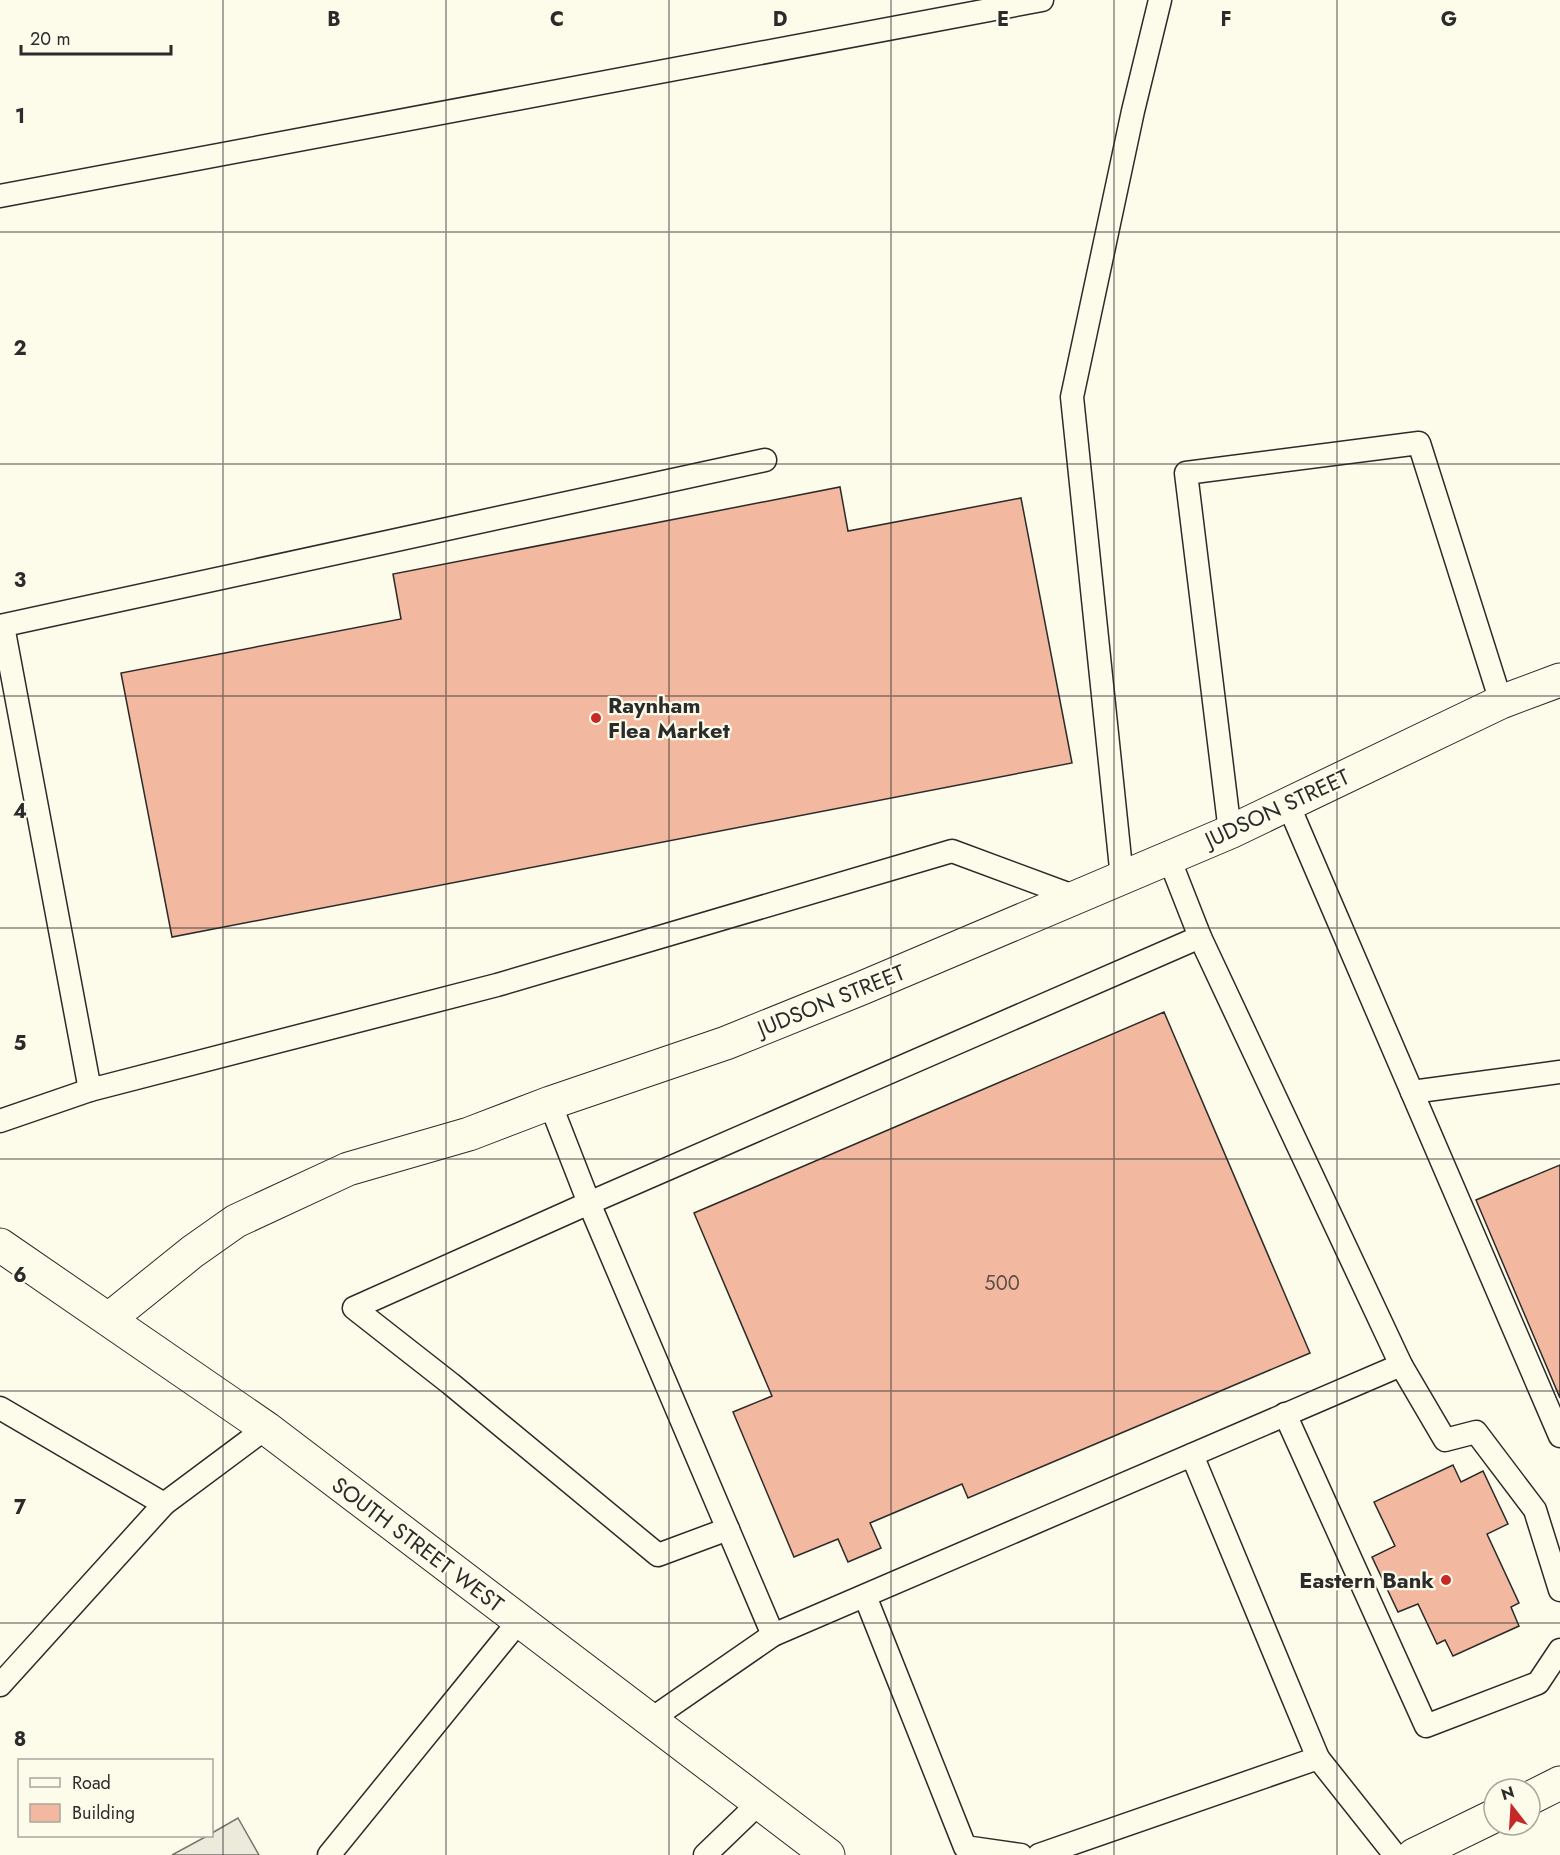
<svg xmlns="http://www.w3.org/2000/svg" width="1560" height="1855" font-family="Jost,sans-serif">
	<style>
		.parking { fill: #eceadb; stroke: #74746e; stroke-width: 1.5 }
		.building { fill: #f2b8a0; stroke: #2b2b2b; stroke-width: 1.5 }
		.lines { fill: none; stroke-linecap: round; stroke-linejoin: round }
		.lane-casing { stroke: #2b2b2b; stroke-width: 25 }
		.street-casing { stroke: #2b2b2b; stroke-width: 35 }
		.secondary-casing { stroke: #2b2b2b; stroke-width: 35 }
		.highway-casing { stroke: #2b2b2b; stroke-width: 35 }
		.lane { stroke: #fdfbea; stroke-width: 22 }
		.street { stroke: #fdfbea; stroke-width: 33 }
		.secondary { stroke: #fdfbea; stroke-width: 33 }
		.highway { stroke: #fdfbea; stroke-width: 33 }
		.grid { fill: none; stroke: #2b2b2b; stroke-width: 1.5; stroke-opacity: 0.55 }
		.poi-dot { fill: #c62828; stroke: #fdfbea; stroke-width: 2 }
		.labels { text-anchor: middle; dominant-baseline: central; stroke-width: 4.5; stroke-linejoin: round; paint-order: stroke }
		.number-label { font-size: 20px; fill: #5d4e48 }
		.poi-label { font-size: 22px; font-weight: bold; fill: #2b2b2b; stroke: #fdfbea; text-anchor: start }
		.street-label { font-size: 22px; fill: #2b2b2b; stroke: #fdfbea }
		.grid-label { font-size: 20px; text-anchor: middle; font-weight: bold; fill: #2b2b2b; stroke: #fdfbea; stroke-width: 4.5; stroke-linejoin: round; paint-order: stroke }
	</style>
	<rect width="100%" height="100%" fill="#fdfbea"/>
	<!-- parking -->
	<path class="parking" d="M238,1818L259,1855H172L207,1836H212V1833Z"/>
	<!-- building -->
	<g class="building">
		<path d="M840,487L848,531L1021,498L1072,763L172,937L121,673L401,619L393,574Z"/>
		<path d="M1164,1012L1310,1353L968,1498L962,1484L870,1523L881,1548L848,1562L838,1539L794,1557L733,1412L772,1396L694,1213Z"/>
		<path d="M1560,1165V1398L1476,1200Z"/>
		<path d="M1453,1465L1461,1482L1483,1471L1508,1524L1487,1534L1519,1603L1511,1607L1519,1626L1453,1656L1445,1640L1437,1644L1418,1604L1398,1612L1372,1557L1395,1546L1374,1502Z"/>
	</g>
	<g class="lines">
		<!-- lane casing -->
		<g class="lane-casing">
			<g id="lane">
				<path d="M0,196L1042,0"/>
				<path d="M0,626L765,460"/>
				<path d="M3,626L90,1090L497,985L952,851L1076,897"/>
				<path d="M1288,804L1560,1436"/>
				<path d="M1230,832L1186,473L1419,443L1501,702"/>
				<path d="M1122,878L1072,397L1133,111L1160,0"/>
				<path d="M1412,1092L1560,1072"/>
				<path d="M550,1103L589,1203L773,1635"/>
				<path d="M0,1121L90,1090"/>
				<path d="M1401,1365L1445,1440L1476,1432L1535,1510L1560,1590"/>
				<path d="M0,1408L164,1504L266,1428"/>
				<path d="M1285,1414L1426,1726L1538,1683L1560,1650"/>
				<path d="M1192,1455L1318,1758"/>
				<path d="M728,1529L658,1555L451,1384L354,1308L589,1203L1200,937"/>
				<path d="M865,1596L965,1847L1021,1855"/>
				<path d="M0,1685L164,1504"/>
				<path d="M650,1720L773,1635L1401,1365L1200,937L1169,858"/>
				<path d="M329,1855L519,1621"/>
				<path d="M705,1855L759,1803"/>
				<path d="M1039,1855L1318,1758L1395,1855"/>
			</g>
		</g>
		<!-- street casing -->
		<g class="street-casing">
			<path id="street" d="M109,1319L192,1252L236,1221L348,1169L469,1134L550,1103L726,1043L862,988L1230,832L1501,702L1560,680"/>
		</g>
		<!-- secondary casing -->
		<g class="secondary-casing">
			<path id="secondary" d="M0,1245L266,1428L828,1855"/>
		</g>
		<!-- highway casing -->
		<g class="highway-casing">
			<g id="highway">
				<path d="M1530,1798L1560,1783"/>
				<path d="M1414,1855L1494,1816"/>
			</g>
		</g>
		<!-- lane -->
		<use href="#lane" class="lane"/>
		<!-- street -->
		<use href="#street" class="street"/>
		<!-- secondary -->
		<use href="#secondary" class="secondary"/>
		<!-- highway -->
		<use href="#highway" class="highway"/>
	</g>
	<!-- grid -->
	<path class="grid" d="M223,0V1855M446,0V1855M669,0V1855M891,0V1855M1114,0V1855M1337,0V1855M0,232H1560M0,464H1560M0,696H1560M0,928H1560M0,1159H1560M0,1391H1560M0,1623H1560"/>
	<!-- markers -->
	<g class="poi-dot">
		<circle cx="596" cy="718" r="6"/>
		<circle cx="1446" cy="1580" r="6"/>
	</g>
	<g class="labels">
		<!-- number labels -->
		<g class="number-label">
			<text x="1002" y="1283">500</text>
		</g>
		<!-- poi labels -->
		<g class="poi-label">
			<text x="608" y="705">Raynham<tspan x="608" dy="25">Flea Market</tspan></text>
			<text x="1434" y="1580" text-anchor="end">Eastern Bank</text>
		</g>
		<!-- street labels -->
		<g class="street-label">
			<text transform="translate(1277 808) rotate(-25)">JUDSON STREET</text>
			<text transform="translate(831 1000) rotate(-22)">JUDSON STREET</text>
			<text transform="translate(418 1544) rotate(37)">SOUTH STREET WEST</text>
		</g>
	</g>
	<g class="grid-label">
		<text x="334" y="26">B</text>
		<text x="557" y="26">C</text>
		<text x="780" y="26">D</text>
		<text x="1003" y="26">E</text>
		<text x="1226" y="26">F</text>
		<text x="1449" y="26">G</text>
		<text x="20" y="123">1</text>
		<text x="20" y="355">2</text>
		<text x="20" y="587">3</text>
		<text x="20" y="818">4</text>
		<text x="20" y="1050">5</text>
		<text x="20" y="1282">6</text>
		<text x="20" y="1514">7</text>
		<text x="20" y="1746">8</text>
	</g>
	<!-- legend -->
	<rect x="18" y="1759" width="195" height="78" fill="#fdfbea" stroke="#a9a89e" stroke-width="1.5"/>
	<rect x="30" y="1778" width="30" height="9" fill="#fdfbea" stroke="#a9a89e" stroke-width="1.5"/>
	<text x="72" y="1789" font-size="18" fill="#2b2b2b">Road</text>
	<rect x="30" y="1804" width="30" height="18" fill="#f2b8a0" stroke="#a9a89e" stroke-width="1.5"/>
	<text x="72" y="1819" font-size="18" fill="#2b2b2b">Building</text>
	<!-- north arrow -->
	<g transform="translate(1512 1807) rotate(343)"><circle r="28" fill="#fdfbea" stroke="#a9a89e" stroke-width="1.5"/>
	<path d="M0-4.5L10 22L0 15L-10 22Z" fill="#c62828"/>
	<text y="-9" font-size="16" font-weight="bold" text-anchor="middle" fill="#2b2b2b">N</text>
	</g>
	<!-- scale -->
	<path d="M21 45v9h150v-9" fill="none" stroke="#2b2b2b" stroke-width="3"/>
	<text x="30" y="45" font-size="18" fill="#2b2b2b" stroke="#fdfbea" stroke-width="4.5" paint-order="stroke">20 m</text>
</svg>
